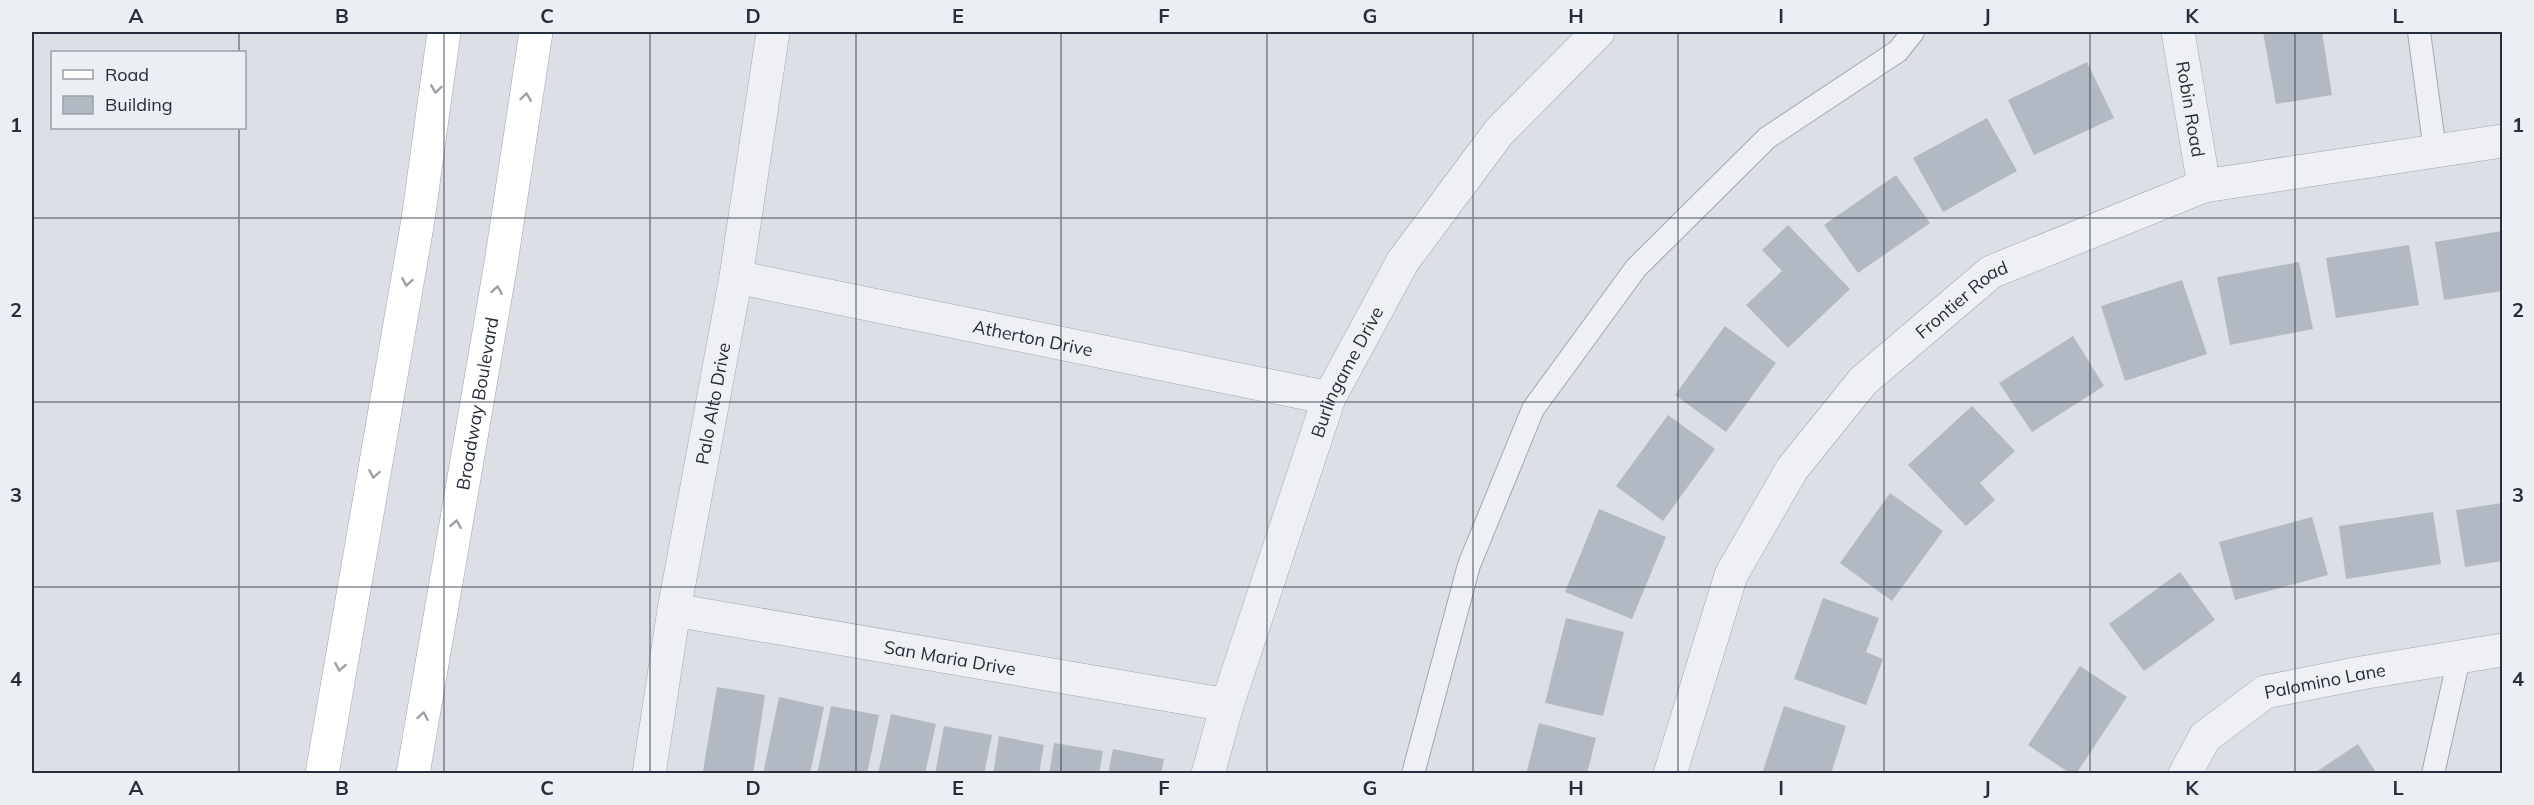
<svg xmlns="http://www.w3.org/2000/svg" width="2534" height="805" font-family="Mulish,sans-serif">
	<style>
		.building { fill: #b3b9c2 }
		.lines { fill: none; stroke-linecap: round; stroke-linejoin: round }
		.service-casing { stroke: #a2a6af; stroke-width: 24 }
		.minor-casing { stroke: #a2a6af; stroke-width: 34 }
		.primary-casing { stroke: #9ca4b0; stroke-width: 34 }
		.service { stroke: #eef0f4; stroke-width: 22 }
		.minor { stroke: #eef0f4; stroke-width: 33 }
		.primary { stroke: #fff; stroke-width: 33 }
		.oneway { stroke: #9da0a7 }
		.grid { fill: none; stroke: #262d3b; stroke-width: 1.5; stroke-opacity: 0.55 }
		.labels { text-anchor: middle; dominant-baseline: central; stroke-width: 4.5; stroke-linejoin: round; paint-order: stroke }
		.street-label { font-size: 18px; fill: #262d3b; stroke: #ebeef3 }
		.neatline { fill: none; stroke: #262d3b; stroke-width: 2 }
		.grid-label { font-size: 20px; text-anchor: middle; font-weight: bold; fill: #262d3b }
	</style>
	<rect width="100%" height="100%" fill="#dcdfe5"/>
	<!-- building -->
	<g class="building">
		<path d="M2263,32H2322L2332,95L2276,104Z"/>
		<path d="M2087,62L2114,118L2034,155L2008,100Z"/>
		<path d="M1987,118L2017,171L1943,212L1913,158Z"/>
		<path d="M1896,175L1930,223L1858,273L1824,225Z"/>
		<path d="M1788,225L1850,289L1788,348L1746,305L1782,271L1762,250Z"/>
		<path d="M2502,231V291L2444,300L2435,242Z"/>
		<path d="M2409,245L2419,305L2336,318L2326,258Z"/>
		<path d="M2299,262L2313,329L2230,345L2217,277Z"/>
		<path d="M2182,280L2207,354L2125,381L2101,306Z"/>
		<path d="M1725,326L1776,363L1726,432L1675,395Z"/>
		<path d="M2073,336L2104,386L2032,432L1999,383Z"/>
		<path d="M1972,406L2015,451L1980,483L1995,500L1966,526L1908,465Z"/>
		<path d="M1668,415L1715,449L1663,521L1616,486Z"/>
		<path d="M1890,493L1943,531L1892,601L1840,563Z"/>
		<path d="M2502,503V561L2465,567L2456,510Z"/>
		<path d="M1599,509L1666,537L1632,619L1565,592Z"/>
		<path d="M2433,512L2441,564L2346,579L2339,526Z"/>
		<path d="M2312,517L2328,575L2235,600L2219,542Z"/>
		<path d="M2180,572L2215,620L2144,671L2109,624Z"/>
		<path d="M1823,598L1879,618L1866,652L1883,659L1866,705L1794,679Z"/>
		<path d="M1566,618L1624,632L1603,716L1545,703Z"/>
		<path d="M2080,666L2127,697L2076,774H2071L2028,745Z"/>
		<path d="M717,687L765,695L753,774L703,771Z"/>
		<path d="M779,697L824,707L810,774H763Z"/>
		<path d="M831,706L879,715L867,774H817Z"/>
		<path d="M1784,706L1846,726L1831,774H1762Z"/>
		<path d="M891,714L936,724L925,774H878Z"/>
		<path d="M1539,723L1596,738L1587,774H1526Z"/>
		<path d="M944,726L992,735L984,774H935Z"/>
		<path d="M999,736L1044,745L1039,774H993Z"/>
		<path d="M1054,743L1103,751L1099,774H1049Z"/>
		<path d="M2358,744L2377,774H2313Z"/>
		<path d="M1113,749L1164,759L1161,774H1108Z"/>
	</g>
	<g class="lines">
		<!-- service casing -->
		<g class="service-casing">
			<g id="service">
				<path d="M2419,32L2435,151"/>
				<path d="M1413,774L1469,565L1533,409L1636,268L1767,138L1898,51L1913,32"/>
				<path d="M2433,774L2459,658"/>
			</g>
		</g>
		<!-- minor casing -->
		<g class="minor-casing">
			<g id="minor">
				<path id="s1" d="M2178,32L2204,186"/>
				<path id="s2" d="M736,277L1329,398"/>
				<path id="s3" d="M674,610L1227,705"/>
				<path id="s4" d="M649,774L674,610L736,277L773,32"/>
				<path id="s5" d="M1208,774L1227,705L1329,398L1403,261L1499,132L1598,32"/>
				<path id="s6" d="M1670,774L1731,575L1792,469L1863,381L1991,272L2204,186L2502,141"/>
				<path id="s7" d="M2185,774L2205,737L2265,692L2361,673L2502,650"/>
			</g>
		</g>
		<!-- primary casing -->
		<g class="primary-casing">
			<g id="primary">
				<path d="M322,774L418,220L444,32"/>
				<path id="s8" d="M413,774L501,263L536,32"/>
			</g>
		</g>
		<!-- service -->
		<use href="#service" class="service"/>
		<!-- minor -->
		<use href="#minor" class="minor"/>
		<!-- primary -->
		<use href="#primary" class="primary"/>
	</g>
	<!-- one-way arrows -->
	<defs><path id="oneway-chevron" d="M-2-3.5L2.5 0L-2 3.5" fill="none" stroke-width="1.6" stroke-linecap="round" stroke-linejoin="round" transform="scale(1.5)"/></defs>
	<g class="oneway">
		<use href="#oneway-chevron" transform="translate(436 89) rotate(98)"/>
		<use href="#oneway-chevron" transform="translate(526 97) rotate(-82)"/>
		<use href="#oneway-chevron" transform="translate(407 282) rotate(100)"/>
		<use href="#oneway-chevron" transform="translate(497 290) rotate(-80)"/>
		<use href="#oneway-chevron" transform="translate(374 474) rotate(100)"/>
		<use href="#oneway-chevron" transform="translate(456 524) rotate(-80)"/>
		<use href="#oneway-chevron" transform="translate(340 667) rotate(100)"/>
		<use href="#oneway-chevron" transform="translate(423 716) rotate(-80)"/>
	</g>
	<!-- grid -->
	<path class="grid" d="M239,32V52M444,32V774M650,32V774M856,32V774M1061,32V774M1267,32V774M1473,32V774M1678,32V774M1884,32V774M2090,32V774M2295,32V774M239,128V774M32,218H2502M32,402H2502M32,587H2502"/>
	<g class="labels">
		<!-- street labels -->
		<g class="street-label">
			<text stroke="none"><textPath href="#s1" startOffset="78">Robin Road</textPath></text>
			<text stroke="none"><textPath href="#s6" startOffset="572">Frontier Road</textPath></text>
			<text stroke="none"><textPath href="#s2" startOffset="303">Atherton Drive</textPath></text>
			<text stroke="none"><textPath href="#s5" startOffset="426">Burlingame Drive</textPath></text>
			<text stroke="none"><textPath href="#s8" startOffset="376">Broadway Boulevard</textPath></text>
			<text stroke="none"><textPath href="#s4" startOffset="376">Palo Alto Drive</textPath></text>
			<text stroke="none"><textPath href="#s3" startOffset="280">San Maria Drive</textPath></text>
			<text stroke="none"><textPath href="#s7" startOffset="178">Palomino Lane</textPath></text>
		</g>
	</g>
	<!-- border -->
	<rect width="2534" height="805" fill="none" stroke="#ebeef3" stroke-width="66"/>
	<!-- legend -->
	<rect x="51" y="51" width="195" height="78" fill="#ebeef3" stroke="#9ca1a9" stroke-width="1.5"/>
	<rect x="63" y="70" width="30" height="9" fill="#ffffff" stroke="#9ca1a9" stroke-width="1.5"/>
	<text x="105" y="81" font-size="18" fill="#262d3b">Road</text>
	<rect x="63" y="96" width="30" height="18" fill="#b3b9c2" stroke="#9ca1a9" stroke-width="1.5"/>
	<text x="105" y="111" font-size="18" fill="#262d3b">Building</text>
	<rect x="33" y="33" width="2468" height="739" class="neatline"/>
	<g class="grid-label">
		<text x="136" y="23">A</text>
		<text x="342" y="23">B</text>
		<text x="547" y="23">C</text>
		<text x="753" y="23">D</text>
		<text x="958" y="23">E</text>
		<text x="1164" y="23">F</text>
		<text x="1370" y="23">G</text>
		<text x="1576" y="23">H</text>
		<text x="1781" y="23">I</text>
		<text x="1987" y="23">J</text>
		<text x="2192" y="23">K</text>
		<text x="2398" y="23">L</text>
		<text x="16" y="132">1</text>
		<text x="2518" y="132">1</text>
		<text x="16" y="317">2</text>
		<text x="2518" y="317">2</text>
		<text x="16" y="502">3</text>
		<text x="2518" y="502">3</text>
		<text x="16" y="686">4</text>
		<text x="2518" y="686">4</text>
		<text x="136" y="795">A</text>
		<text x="342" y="795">B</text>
		<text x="547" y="795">C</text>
		<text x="753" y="795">D</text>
		<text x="958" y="795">E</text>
		<text x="1164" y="795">F</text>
		<text x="1370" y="795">G</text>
		<text x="1576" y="795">H</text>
		<text x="1781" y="795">I</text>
		<text x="1987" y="795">J</text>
		<text x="2192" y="795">K</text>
		<text x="2398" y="795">L</text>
	</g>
</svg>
